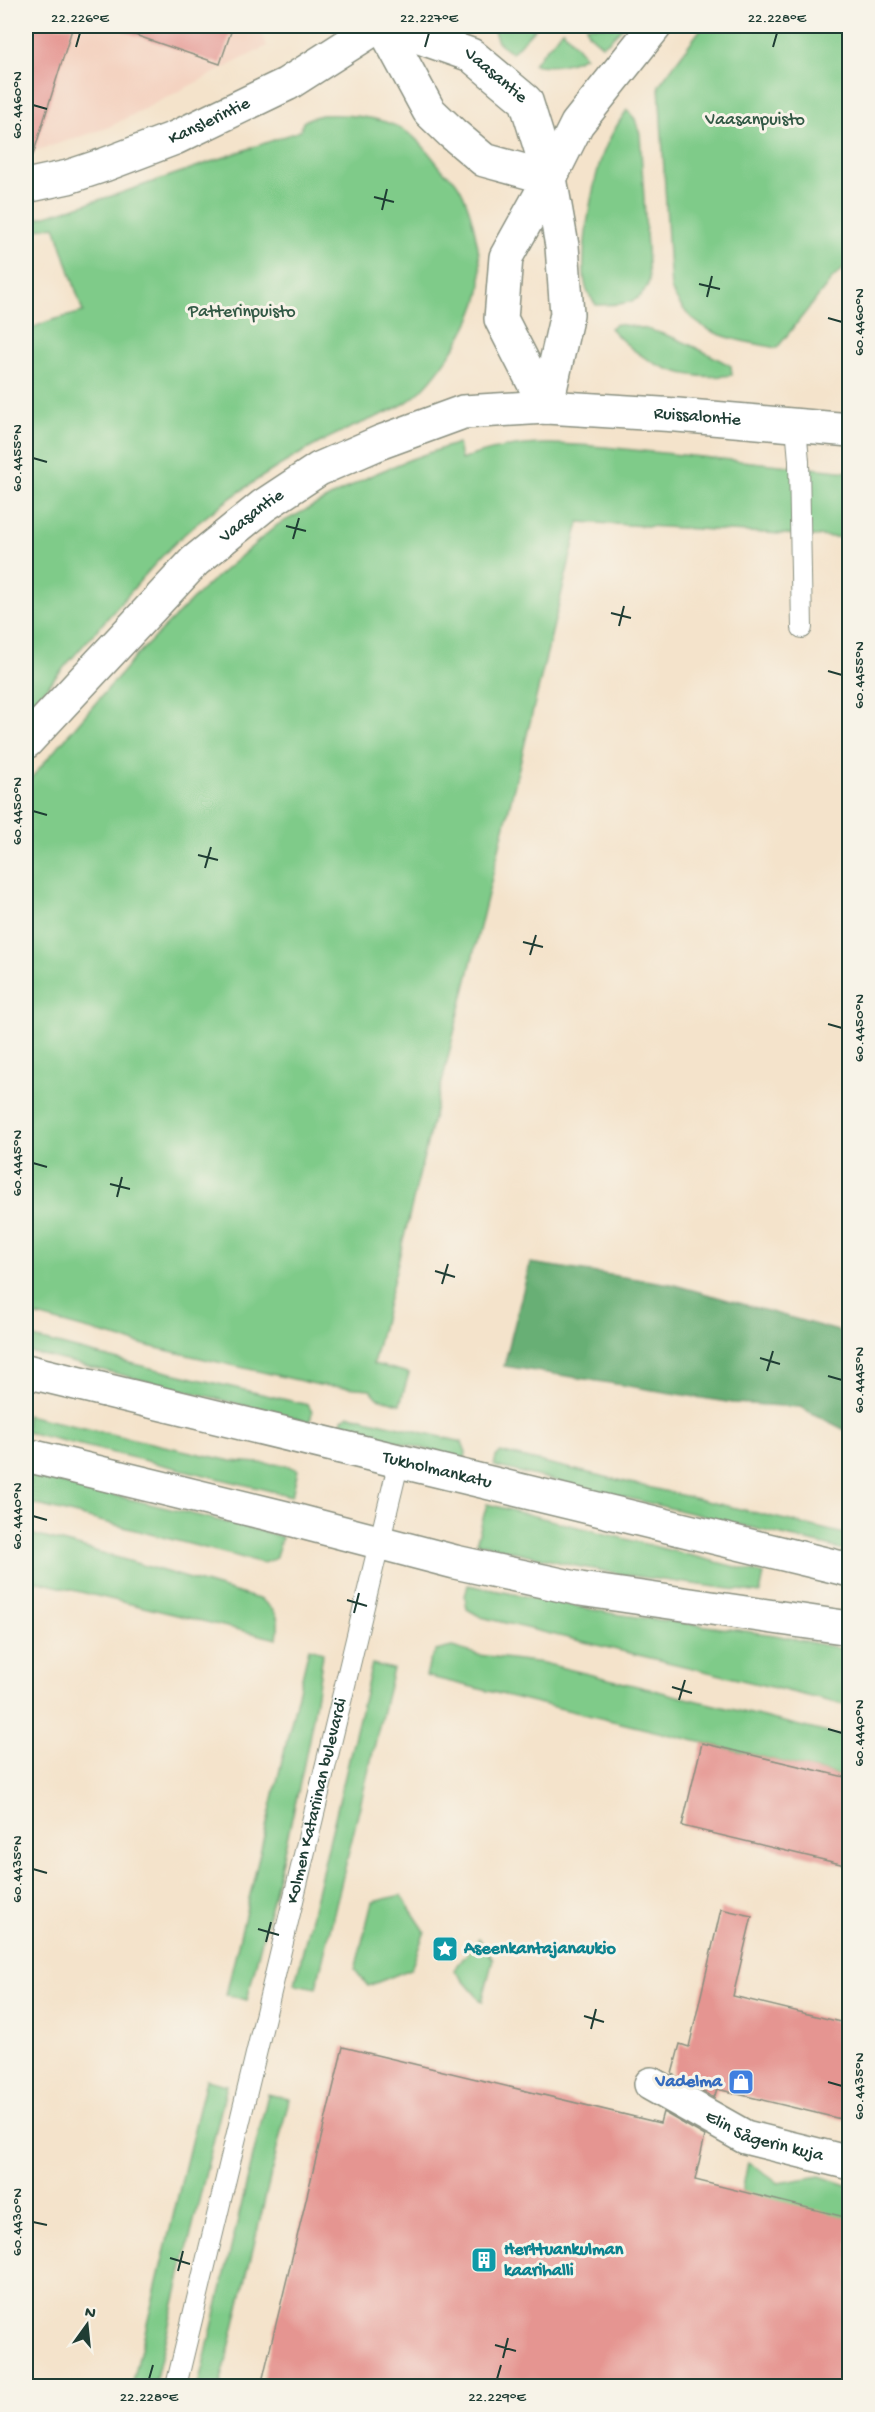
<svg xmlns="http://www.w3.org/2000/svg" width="875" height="2412" font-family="'Gochi Hand',sans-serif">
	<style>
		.built { fill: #f4d3c1 }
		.green { fill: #7fcb89; stroke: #4f845e; stroke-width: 1.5 }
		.forest { fill: #67af75; stroke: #437654; stroke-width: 1.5 }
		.building { fill: #e59591 }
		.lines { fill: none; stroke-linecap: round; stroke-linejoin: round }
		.lane-casing { stroke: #8a9080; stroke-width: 22 }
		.street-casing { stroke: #8a9080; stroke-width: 36 }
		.secondary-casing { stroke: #8a9080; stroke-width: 36 }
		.lane { stroke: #fff; stroke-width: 20 }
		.street { stroke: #fff; stroke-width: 33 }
		.secondary { stroke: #fff; stroke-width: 33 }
		.ticks { fill: none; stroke: #1f3d34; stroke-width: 2 }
		.labels { text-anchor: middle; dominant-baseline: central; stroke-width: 6; stroke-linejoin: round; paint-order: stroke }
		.street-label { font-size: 18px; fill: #1f3d34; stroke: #f7f3e8 }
		.park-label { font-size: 18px; fill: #325945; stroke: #f7f3e8 }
		.culture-label { font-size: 18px; font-weight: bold; fill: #0d838f; stroke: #f7f3e8; text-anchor: start }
		.shop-label { font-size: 18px; font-weight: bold; fill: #366cbe; stroke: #f7f3e8; text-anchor: end }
		.neatline { fill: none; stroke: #1f3d34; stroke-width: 2 }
		.ticks-label { font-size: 15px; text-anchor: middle; fill: #1f3d34 }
	</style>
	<rect width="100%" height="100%" fill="#f7f3e8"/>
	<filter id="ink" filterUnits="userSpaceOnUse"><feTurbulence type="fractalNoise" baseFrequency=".0167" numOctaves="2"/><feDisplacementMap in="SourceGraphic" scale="12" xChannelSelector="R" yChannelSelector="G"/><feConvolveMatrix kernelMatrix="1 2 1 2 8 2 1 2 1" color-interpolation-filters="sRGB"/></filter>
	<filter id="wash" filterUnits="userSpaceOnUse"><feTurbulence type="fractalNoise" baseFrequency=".008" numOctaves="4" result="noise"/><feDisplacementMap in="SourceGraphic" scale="24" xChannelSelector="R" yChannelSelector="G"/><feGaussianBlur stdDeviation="1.35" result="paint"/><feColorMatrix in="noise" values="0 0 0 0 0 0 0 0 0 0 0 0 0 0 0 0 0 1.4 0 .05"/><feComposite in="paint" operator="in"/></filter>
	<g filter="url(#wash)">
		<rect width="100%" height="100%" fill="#f4e3cb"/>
		<!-- built -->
		<path class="built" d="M26,26H263L261,32L267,46L107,128L32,152L26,150Z"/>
		<!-- green -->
		<g class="green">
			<path d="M492,26H537L512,53L498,42Z"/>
			<path d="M586,26H624L608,42L602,45L588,33Z"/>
			<path d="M703,26H849V263L832,279L777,348C730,338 694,337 671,289L659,85Z"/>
			<path d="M563,30L585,56C570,65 550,68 533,64Z"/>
			<path d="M627,110L635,119L640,134L649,281C642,307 618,304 596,305C594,301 590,297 588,293C576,268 593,177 604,151C610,136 618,123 627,110Z"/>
			<path d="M322,115C354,114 396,118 419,142C429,152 437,164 446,174C462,179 472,218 475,233C479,251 483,273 480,291C473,326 432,389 402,405C376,419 348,427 323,441C278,465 233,494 194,526C166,549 143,578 119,605C88,640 57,675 26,711V332C44,320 62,318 83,312L55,226L26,231V222L118,194L300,131L303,122L310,118Z"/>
			<path d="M616,324C661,328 692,345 731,366L732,375C683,382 643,365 610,328Z"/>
			<path d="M458,443L461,460C526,432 604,448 672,454C731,460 790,466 849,472V538L579,522L373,1364L409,1373L400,1404L378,1398L370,1389L319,1385L152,1347L26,1313V784L136,656L204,588L277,525L372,475L411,459Z"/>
			<path d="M26,1336L138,1365L308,1405L312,1412L310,1422L26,1351Z"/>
			<path d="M26,1415L231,1461L286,1465L298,1470L292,1496L26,1432Z"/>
			<path d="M349,1415L462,1442L466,1452L465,1459L341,1428L342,1419Z"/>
			<path d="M500,1452L849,1535V1551L494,1466L496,1457Z"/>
			<path d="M26,1474L266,1532L282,1537L275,1559L263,1563L26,1502Z"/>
			<path d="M487,1504L764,1574L760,1593L626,1575L571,1565L478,1543L477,1540Z"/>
			<path d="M26,1533L81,1547L262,1600C279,1614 280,1618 277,1639L26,1579Z"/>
			<path d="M468,1585L615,1614L775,1635L849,1650V1706L481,1617L467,1609L465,1596Z"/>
			<path d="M452,1647L479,1655L543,1663L849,1738V1778L426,1676L430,1660L436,1651Z"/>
			<path d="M309,1648L323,1652C308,1770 275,1885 247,2000L226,1995Z"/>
			<path d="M372,1664L393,1669L316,1988L295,1984Z"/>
			<path d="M401,1895L425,1931L411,1969L368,1986L355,1970L372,1902Z"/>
			<path d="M479,1939L493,1959L482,2002L454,1970Z"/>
			<path d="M206,2080L227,2085L154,2386H132Z"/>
			<path d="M268,2094L289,2099L220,2386H198Z"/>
			<path d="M748,2162L778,2183L820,2176L849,2186V2219L742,2193Z"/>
		</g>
		<!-- forest -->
		<path class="forest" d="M530,1263L671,1284L849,1334V1432L800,1407L733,1403L504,1366Z"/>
		<g id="blocks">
			<!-- building -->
			<g class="building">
				<path d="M26,26H73L33,155L26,154Z"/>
				<path d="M123,26H233L220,64L123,31Z"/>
				<path d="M702,1743L849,1778V1866L682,1826Z"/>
				<path d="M721,1909L752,1916L733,1996L849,2024V2121L717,2089L714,2098L672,2074L680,2044L689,2047Z"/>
				<path d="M343,2047L660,2123L663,2112L705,2136L695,2180L849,2218V2386H261Z"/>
			</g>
		</g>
	</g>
	<g filter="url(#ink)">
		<use href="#blocks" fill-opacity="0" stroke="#8a9080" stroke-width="1.5"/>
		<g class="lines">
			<!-- lane casing -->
			<g class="lane-casing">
				<g id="lane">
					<path d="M796,426L799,461L802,628"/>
					<path id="s1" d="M176,2386L399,1461"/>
				</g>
			</g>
			<!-- street casing -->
			<g class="street-casing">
				<g id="street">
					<path d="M383,26L429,111L452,133L484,160L550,178"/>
					<path id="s2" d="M388,26L471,55L526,101L550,178"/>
					<path id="s3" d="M26,186L68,177L104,165L175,138L287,84L378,26"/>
					<path id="s4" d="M651,2084L745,2137L850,2163"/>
				</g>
			</g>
			<!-- secondary casing -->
			<g class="secondary-casing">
				<g id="secondary">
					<path d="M546,407L501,319L506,257L550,178L577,124L655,26"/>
					<path d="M546,407L567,314L562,246L550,178"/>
					<path id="s5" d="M26,742L195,561L263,506L319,469L381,442L463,412L546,407L677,415L850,430"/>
					<path id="s6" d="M26,1371L850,1570"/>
					<path d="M26,1455L286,1518L455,1562L580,1589L850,1628"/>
				</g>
			</g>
			<!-- lane -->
			<use href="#lane" class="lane"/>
			<!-- street -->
			<use href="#street" class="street"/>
			<!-- secondary -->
			<use href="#secondary" class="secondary"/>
		</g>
	</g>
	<!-- ticks -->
	<path class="ticks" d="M76,47L80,33M425,47L429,33M773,47L777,33M33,105L47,109M374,197L394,202M382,210L387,189M699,284L720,289M707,297L712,276M828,318L842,322M33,458L47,462M286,526L306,531M293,539L299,518M611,613L631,618M619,626L624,606M828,671L842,675M33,811L47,815M198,855L218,860M205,868L211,847M523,942L543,947M530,955L536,935M828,1024L842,1028M33,1163L47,1167M110,1184L130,1189M117,1197L122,1177M435,1271L455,1277M442,1284L448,1264M760,1358L780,1364M767,1371L773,1351M828,1376L842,1380M33,1516L47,1520M347,1600L367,1606M354,1613L359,1593M672,1687L692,1693M679,1700L685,1680M828,1729L842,1733M33,1869L47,1873M258,1929L279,1935M266,1942L271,1922M584,2016L604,2022M591,2029L596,2009M828,2082L842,2086M33,2222L47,2225M170,2258L190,2264M178,2271L183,2251M495,2345L516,2351M503,2358L508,2338M149,2379L153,2365M497,2379L501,2365"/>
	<!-- icons -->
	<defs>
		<g id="sight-square" transform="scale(1.35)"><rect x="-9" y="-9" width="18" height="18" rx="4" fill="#0f9aa8" stroke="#f7f3e8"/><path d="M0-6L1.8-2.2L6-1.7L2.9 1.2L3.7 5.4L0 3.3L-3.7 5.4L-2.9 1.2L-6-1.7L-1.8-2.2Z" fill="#fff"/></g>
		<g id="shop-square" transform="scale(1.35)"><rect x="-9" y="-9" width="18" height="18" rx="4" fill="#3f7fe0" stroke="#f7f3e8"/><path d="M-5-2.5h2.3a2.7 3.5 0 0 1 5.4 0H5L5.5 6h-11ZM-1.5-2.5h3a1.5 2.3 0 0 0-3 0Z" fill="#fff"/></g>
		<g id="building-square" transform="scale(1.35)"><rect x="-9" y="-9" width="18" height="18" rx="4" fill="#0f9aa8" stroke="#f7f3e8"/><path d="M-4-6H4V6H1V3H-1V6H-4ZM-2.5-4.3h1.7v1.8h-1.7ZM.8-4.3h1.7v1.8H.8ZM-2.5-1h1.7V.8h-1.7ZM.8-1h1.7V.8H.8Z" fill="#fff"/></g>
	</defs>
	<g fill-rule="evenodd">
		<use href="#sight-square" x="445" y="1949"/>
		<use href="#shop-square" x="741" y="2082"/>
		<use href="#building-square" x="484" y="2260"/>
	</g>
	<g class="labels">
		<!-- street labels -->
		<g class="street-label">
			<text stroke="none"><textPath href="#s2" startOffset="120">Vaasantie</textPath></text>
			<text stroke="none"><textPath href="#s3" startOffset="195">Kanslerintie</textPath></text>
			<text stroke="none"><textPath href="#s5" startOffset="792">Ruissalontie</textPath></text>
			<text stroke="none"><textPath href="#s5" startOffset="320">Vaasantie</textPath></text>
			<text stroke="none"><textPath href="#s6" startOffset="423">Tukholmankatu</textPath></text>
			<text stroke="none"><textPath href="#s1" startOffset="602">Kolmen Katariinan bulevardi</textPath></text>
			<text stroke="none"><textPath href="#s4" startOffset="126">Elin Sågerin kuja</textPath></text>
		</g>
		<!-- park labels -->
		<g class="park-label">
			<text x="755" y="120">Vaasanpuisto</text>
			<text x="242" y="312">Patterinpuisto</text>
		</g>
		<!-- culture labels -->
		<g class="culture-label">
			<text x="464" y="1949">Aseenkantajanaukio</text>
			<text x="504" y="2250">Herttuankulman<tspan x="504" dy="21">kaarihalli</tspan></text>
		</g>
		<!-- shop labels -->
		<g class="shop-label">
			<text x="722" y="2082">Vadelma</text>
		</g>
	</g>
	<!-- margin -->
	<rect width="875" height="2412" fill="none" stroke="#f7f3e8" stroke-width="66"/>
	<!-- north arrow -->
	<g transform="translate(87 2325) rotate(15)" stroke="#f7f3e8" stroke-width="4.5" paint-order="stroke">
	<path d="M0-4.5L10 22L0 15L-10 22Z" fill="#1f3d34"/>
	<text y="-9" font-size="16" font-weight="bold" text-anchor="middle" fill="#1f3d34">N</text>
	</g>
	<rect x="33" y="33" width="809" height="2346" class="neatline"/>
	<g class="ticks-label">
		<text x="80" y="22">22.226°E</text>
		<text x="429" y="22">22.227°E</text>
		<text x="777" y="22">22.228°E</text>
		<text transform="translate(16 105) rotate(-90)" y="5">60.4460°N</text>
		<text transform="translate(858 322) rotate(-90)" y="5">60.4460°N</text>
		<text transform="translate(16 458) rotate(-90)" y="5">60.4455°N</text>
		<text transform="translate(858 675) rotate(-90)" y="5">60.4455°N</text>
		<text transform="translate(16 811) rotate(-90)" y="5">60.4450°N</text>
		<text transform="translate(858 1028) rotate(-90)" y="5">60.4450°N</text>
		<text transform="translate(16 1163) rotate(-90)" y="5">60.4445°N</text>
		<text transform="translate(858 1380) rotate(-90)" y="5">60.4445°N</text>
		<text transform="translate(16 1516) rotate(-90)" y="5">60.4440°N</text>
		<text transform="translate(858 1733) rotate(-90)" y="5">60.4440°N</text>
		<text transform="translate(16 1869) rotate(-90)" y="5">60.4435°N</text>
		<text transform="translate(858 2086) rotate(-90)" y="5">60.4435°N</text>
		<text transform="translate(16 2222) rotate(-90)" y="5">60.4430°N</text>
		<text x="149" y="2401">22.228°E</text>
		<text x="497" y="2401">22.229°E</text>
	</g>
</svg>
